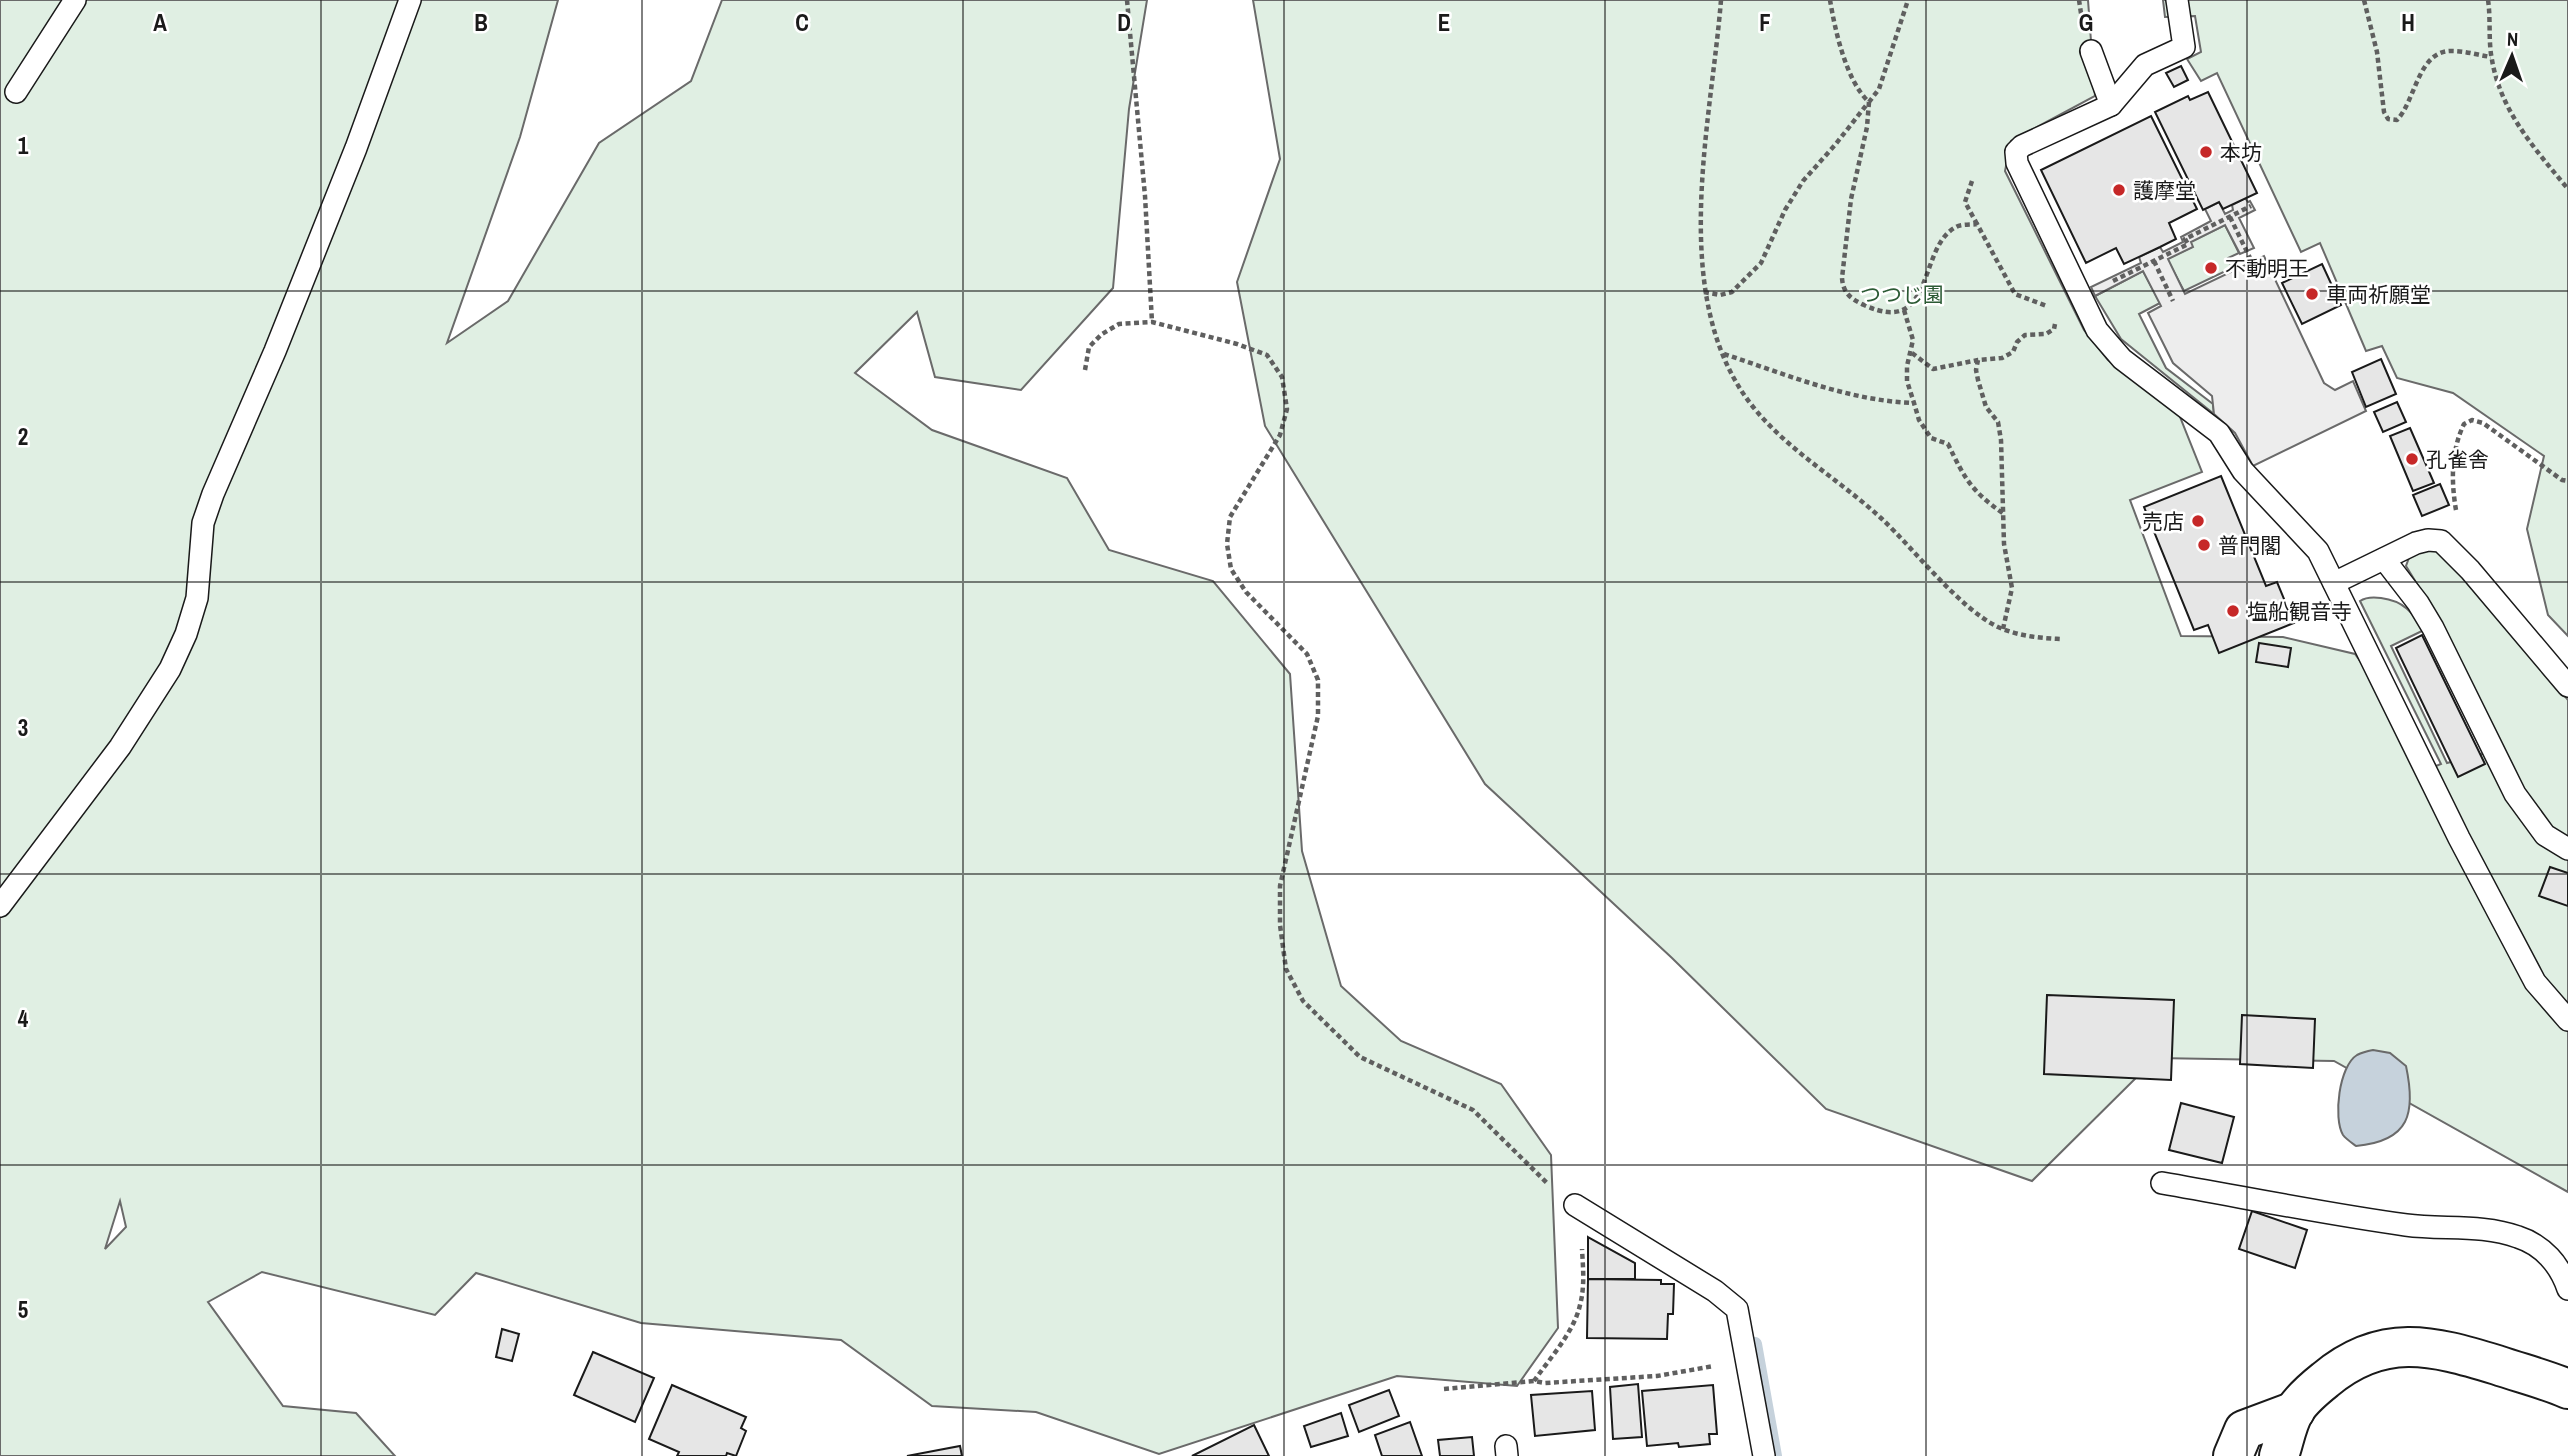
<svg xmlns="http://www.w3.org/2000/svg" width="2568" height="1456" font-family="'Archivo Narrow','Noto Sans JP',sans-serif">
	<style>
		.green { fill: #e0efe3; stroke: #6a6a6a; stroke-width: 2; fill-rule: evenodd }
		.parking { fill: #ededed; stroke: #6a6a6a; stroke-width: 2 }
		.water { fill: #c6d2dc; stroke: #6a6a6a; stroke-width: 2 }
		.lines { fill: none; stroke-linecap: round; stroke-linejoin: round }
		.stream { stroke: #c6d2dc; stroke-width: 14 }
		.building { fill: #e6e6e6; stroke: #1a1a1a; stroke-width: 2 }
		.service-casing { stroke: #1a1a1a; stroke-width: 24 }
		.minor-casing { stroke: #1a1a1a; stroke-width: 42 }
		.path { stroke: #5f5f5f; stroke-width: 4.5; stroke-dasharray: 5 3.5; stroke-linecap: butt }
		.service { stroke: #fff; stroke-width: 21 }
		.minor { stroke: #fff; stroke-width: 38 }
		.grid { fill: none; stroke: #1a1a1a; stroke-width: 2; stroke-opacity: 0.55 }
		.poi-dot { fill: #c62828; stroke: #fff; stroke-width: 2.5 }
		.labels { text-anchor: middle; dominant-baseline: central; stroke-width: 5; stroke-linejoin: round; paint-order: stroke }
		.poi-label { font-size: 21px; fill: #1a1a1a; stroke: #fff; text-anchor: start }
		.park-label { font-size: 21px; fill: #2b5a34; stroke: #fff }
		.grid-label { font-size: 23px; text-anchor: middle; font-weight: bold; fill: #1a1a1a; stroke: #fff; stroke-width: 5; stroke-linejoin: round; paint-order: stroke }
	</style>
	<rect width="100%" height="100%" fill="#fff"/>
	<!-- green -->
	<g class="green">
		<path d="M0,0H558L520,137L447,343L508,301L599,143L691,81L722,0H1147L1129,109L1113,288L1021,390L935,377L917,312L855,373L932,430L1067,478L1109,550L1213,581L1290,674L1302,851L1341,986L1401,1041L1501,1084L1551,1155L1558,1328L1517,1386L1397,1376L1159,1454L1036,1412L932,1406L841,1340L641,1323L476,1273L435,1315L262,1272L208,1302L283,1406L356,1413L395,1456H0ZM120,1201L126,1227L105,1249Z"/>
		<path d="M1253,0H2088L2095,96L2011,141L2005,171L2084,330L2108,360L2178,412L2202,472L2130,500L2181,636L2283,637L2355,654L2436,766L2441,764L2360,601C2366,597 2374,597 2381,598C2404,601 2412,612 2424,630L2391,646L2447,763L2502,749L2441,623L2406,566L2410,555L2430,548L2447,558L2516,636L2568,700V1192L2334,1061L2156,1058L2032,1181L1826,1109L1672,958L1485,784L1265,426L1237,282L1280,159Z"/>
		<path d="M2163,0H2568V636L2548,615L2527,529L2544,456L2453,393L2397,378L2382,346L2366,351L2320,243L2301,252L2217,73L2201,81L2187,59L2201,52L2195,16L2165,17Z"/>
		<path d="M2225,225L2239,253L2228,258L2232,268L2184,291L2167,259L2192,247L2190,242Z"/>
		<path d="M2143,271L2160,303L2139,314L2166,368L2213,404L2214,414L2121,339L2095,296Z"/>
	</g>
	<!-- parking -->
	<path class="parking" d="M2245,198L2248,202L2250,201L2255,210L2239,218L2254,248L2240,254L2225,225L2191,242L2193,247L2168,259L2185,294L2264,256L2324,383L2335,390L2353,381L2366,411L2253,466L2235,433L2214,414L2212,396L2173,363L2148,313L2161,306L2143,271L2095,296L2091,287L2141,263L2139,257L2160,247L2163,252L2183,242L2181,237L2211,221L2205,209L2219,202L2225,214L2233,210L2232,205Z"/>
	<!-- water -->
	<path class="water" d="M2373,1050L2390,1053L2406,1066C2416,1113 2410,1141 2356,1146C2352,1143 2346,1139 2343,1135C2333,1118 2339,1066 2357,1055C2361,1053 2368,1051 2373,1050Z"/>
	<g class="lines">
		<!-- stream -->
		<path class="stream" d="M1755,1344L1775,1456"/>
	</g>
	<!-- building -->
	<g class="building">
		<path d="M2181,66L2188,80L2174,87L2166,73Z"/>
		<path d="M2208,92L2257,193L2223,209L2219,202L2203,210L2155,112L2188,96L2190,100Z"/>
		<path d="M2151,116L2197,209L2169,223L2176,239L2160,247L2124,264L2116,248L2086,263L2041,170Z"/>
		<path d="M2322,264L2341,305L2302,324L2282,283Z"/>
		<path d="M2381,359L2396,394L2366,407L2352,372Z"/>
		<path d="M2397,402L2406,422L2383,432L2374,412Z"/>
		<path d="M2410,428L2434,483L2413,491L2390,436Z"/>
		<path d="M2221,476L2266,586L2277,582L2294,623L2219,653L2208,625L2194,630L2144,507Z"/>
		<path d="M2440,484L2449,505L2422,516L2413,495Z"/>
		<path d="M2422,635L2485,764L2458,777L2396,648Z"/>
		<path d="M2259,643L2291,648L2288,667L2256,662Z"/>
		<path d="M2550,867L2568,873V906L2539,896Z"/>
		<path d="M2047,995L2174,1000L2171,1080L2044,1074Z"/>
		<path d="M2242,1015L2315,1019L2313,1068L2240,1064Z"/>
		<path d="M2181,1103L2234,1117L2222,1163L2169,1150Z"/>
		<path d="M2252,1211L2307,1230L2295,1268L2239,1249Z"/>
		<path d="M1588,1237L1635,1263V1279H1588Z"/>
		<path d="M1588,1279L1661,1280V1284H1674L1673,1314H1668L1667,1339L1587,1338Z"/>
		<path d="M502,1329L519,1334L512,1361L496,1357Z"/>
		<path d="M593,1352L654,1378L635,1422L574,1395Z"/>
		<path d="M1638,1384L1642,1437L1613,1439L1610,1387Z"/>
		<path d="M672,1385L746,1417L741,1428L746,1431L736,1456L727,1453L726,1456H677L679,1452L649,1439Z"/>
		<path d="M1713,1385L1717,1434H1709L1710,1444L1679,1447L1678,1443L1647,1446L1642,1391Z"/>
		<path d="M1389,1390L1399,1416L1359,1432L1349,1405Z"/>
		<path d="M1592,1391L1595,1430L1535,1436L1531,1395Z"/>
		<path d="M1341,1413L1348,1436L1311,1447L1304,1426Z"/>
		<path d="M1410,1422L1422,1456H1382L1375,1435Z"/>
		<path d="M1254,1425L1269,1456H1192Z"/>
		<path d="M1472,1437L1474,1456H1440L1438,1440Z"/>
		<path d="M960,1446L962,1456H907Z"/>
	</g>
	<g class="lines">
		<!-- service casing -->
		<g class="service-casing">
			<g id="service">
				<path d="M2177,0L2184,47L2145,65L2111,105L2022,146L2016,152L2017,163L2097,330L2122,359L2219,433L2243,471L2318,551L2459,838L2535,982L2568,1020"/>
				<path d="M2091,51L2111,105"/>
				<path d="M16,92L75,0"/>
				<path d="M2384,559L2418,603L2433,628L2515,794L2545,835L2568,849"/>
				<path d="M2334,583L2416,543L2428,540L2441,541L2470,570L2568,686"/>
				<path d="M0,906L120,747L170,669L186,634L197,598L203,523L213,494L275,351L356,148L410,0"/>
				<path d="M2162,1183C2243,1197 2325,1214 2406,1225C2443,1230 2482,1224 2518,1237C2543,1245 2560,1265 2568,1289"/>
				<path d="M1575,1205L1715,1291L1737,1309L1764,1456"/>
				<path d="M1506,1446L1507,1456"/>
			</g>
		</g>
		<!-- minor casing -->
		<g class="minor-casing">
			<g id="minor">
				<path d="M2233,1456L2244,1430L2295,1411"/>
				<path d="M2279,1456C2284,1442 2287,1423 2295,1410C2302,1399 2315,1388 2325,1380C2382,1332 2432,1345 2497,1365C2520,1373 2545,1379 2568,1389"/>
			</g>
		</g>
		<!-- path -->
		<g class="path">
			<path d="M1127,0L1145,196L1152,322"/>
			<path d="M1721,0C1711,125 1668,295 1750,403C1786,450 1839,479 1882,519C1915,550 1959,608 1998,627C2018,636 2039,638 2060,639"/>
			<path d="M1830,0C1835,30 1846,81 1869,102L1879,89L1908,0"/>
			<path d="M2079,0L2082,20"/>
			<path d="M2364,0L2377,52L2384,112L2388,119L2397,120C2416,100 2418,50 2452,51C2465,51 2478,55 2491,57"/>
			<path d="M2488,0C2491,20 2488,40 2492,60C2501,112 2535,149 2568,189"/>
			<path d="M1869,102L1867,127L1851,199L1842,278C1843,293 1851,299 1864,305C1936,338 1917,247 1956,227C1961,224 1971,225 1977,224L2015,294L2047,306"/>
			<path d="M1972,181L1965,202L1977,224"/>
			<path d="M2230,217L2252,262"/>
			<path d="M2154,261L2173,301"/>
			<path d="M2113,281L2188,244L2185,239L2251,206"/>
			<path d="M1704,292L1720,295L1732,292L1761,263L1785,210L1803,181L1835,145L1868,103"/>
			<path d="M1904,310L1913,340L1907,366V381L1914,403L1919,420L1931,438L1948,444C1965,479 1971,491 2004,514"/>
			<path d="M1912,353L1933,369L1978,360"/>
			<path d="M1724,354C1785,374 1849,401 1914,403"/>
			<path d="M1085,370L1089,347L1102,334L1119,324L1152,322L1237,344L1267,355L1282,377L1287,409L1280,435L1230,517L1227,544L1231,569L1246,592L1307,654L1318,680V716L1280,886V925L1286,969L1303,1001L1360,1057L1473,1110L1548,1184"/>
			<path d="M2456,510C2451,481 2451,451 2464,424L2472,420L2483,423L2562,480L2568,481"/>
			<path d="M2003,629L2012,588L2004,544L2001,440L1998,422L1986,407L1978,380L1976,370L1978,360L2002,358L2013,352L2017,342L2025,335L2046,334L2054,329L2055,324"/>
			<path d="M1534,1381C1550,1358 1574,1332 1580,1305C1585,1286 1583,1268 1582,1249"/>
			<path d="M1444,1389L1534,1381L1545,1383L1657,1376L1714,1366"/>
		</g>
		<!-- service -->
		<use href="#service" class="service"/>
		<!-- minor -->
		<use href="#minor" class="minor"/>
	</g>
	<!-- grid -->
	<path class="grid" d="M321,0V1456M642,0V1456M963,0V1456M1284,0V1456M1605,0V1456M1926,0V1456M2247,0V1456M0,291H2568M0,582H2568M0,874H2568M0,1165H2568"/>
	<!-- markers -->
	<g class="poi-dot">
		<circle cx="2206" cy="152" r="7"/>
		<circle cx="2119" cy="190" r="7"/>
		<circle cx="2211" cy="268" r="7"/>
		<circle cx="2312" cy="294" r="7"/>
		<circle cx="2412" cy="459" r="7"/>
		<circle cx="2198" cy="521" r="7"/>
		<circle cx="2204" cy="545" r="7"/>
		<circle cx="2233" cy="611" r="7"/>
	</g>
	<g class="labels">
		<!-- poi labels -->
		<g class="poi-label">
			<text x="2220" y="152">本坊</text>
			<text x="2133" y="190">護摩堂</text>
			<text x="2225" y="268">不動明王</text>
			<text x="2326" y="294">車両祈願堂</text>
			<text x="2426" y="459">孔雀舎</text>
			<text x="2184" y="521" text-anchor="end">売店</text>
			<text x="2218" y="545">普門閣</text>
			<text x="2247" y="611">塩船観音寺</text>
		</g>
		<!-- park labels -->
		<g class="park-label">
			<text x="1902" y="294">つつじ園</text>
		</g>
	</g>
	<g class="grid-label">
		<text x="160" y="31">A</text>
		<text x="481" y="31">B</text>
		<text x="802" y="31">C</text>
		<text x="1124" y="31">D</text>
		<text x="1444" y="31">E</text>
		<text x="1765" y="31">F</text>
		<text x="2086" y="31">G</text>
		<text x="2408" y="31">H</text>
		<text x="23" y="154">1</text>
		<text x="23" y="445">2</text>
		<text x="23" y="736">3</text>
		<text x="23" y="1027">4</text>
		<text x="23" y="1318">5</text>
	</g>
	<!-- north arrow -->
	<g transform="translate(2512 56) rotate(2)" stroke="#ffffff" stroke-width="5" paint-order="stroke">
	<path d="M0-5L12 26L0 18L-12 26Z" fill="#1a1a1a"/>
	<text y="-10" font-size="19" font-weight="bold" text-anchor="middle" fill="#1a1a1a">N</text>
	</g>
</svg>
